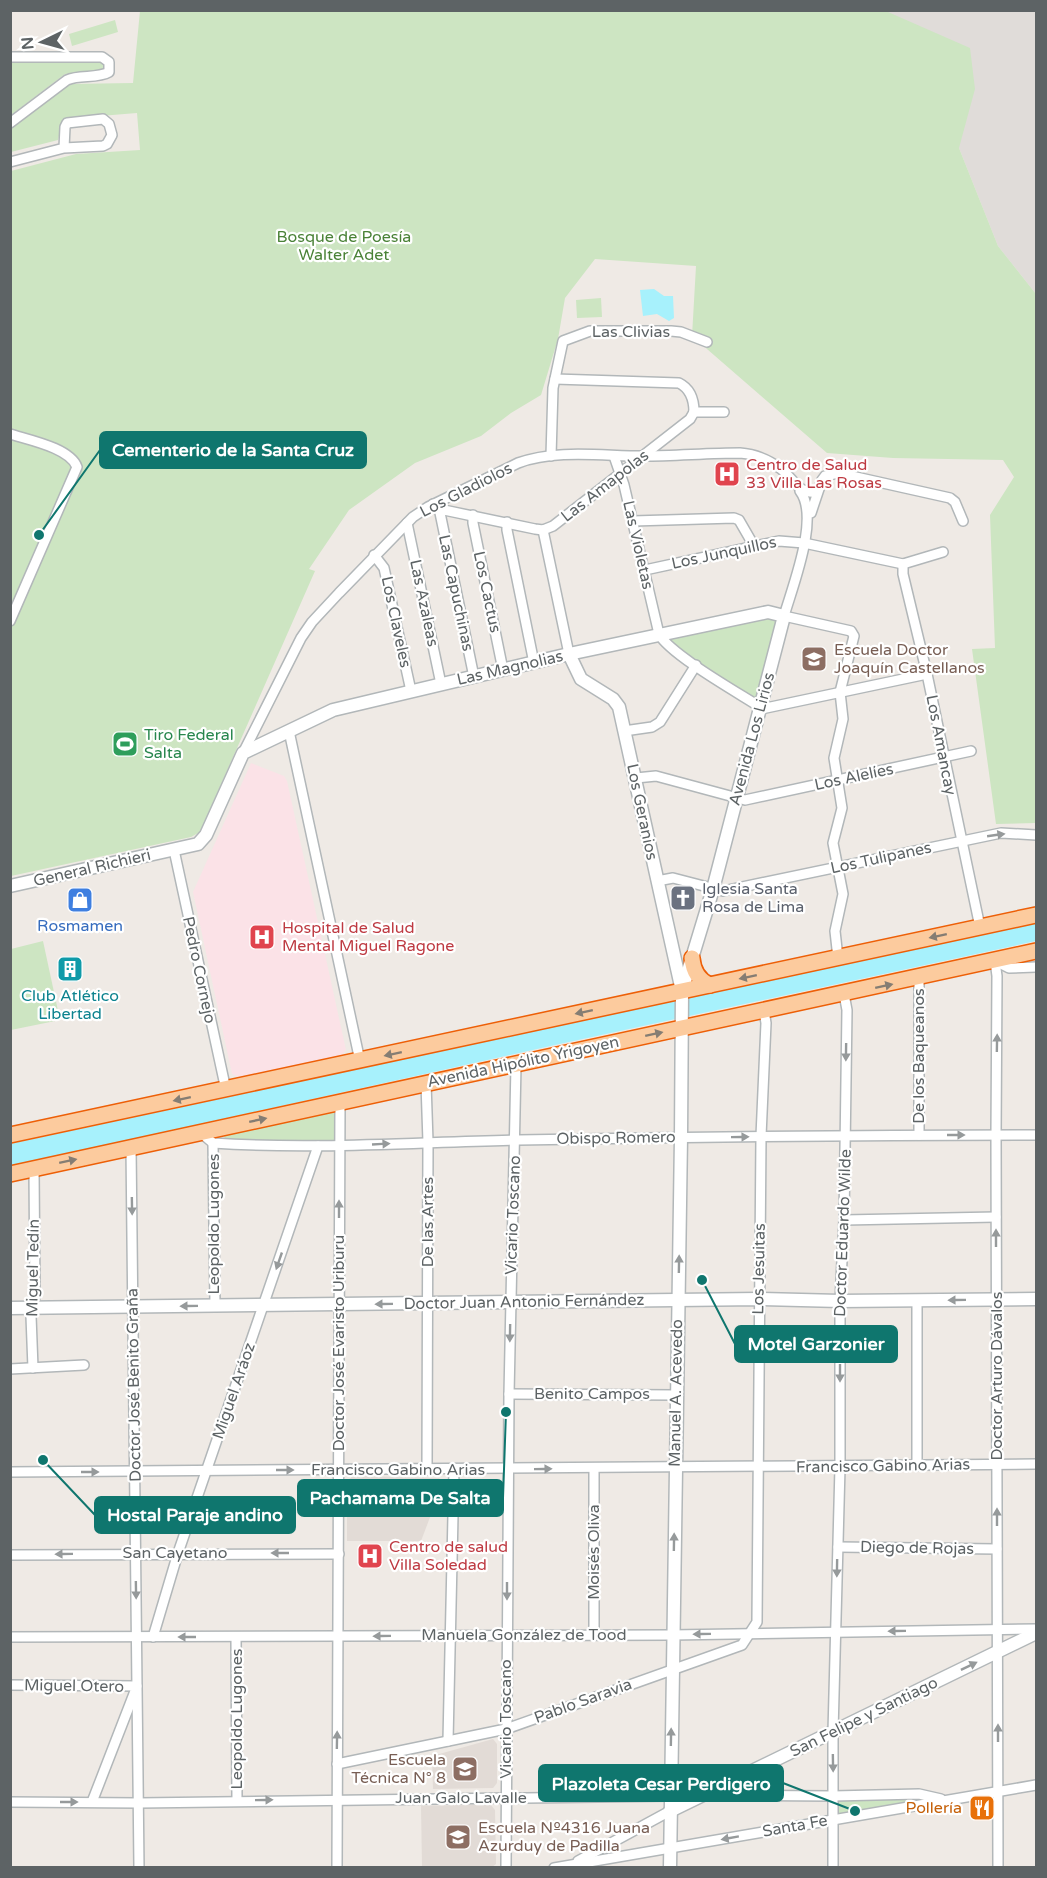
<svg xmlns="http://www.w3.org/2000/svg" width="1047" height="1878" font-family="'Varela Round',sans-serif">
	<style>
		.industrial { fill: #e0dcd9 }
		.education { fill: #e2dbd6 }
		.medical { fill: #fbe2e7 }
		.green { fill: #cde5c2 }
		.water { fill: #a7f1fc }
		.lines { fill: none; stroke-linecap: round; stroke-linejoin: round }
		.minor-casing { stroke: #b2b7b9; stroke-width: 12 }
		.tertiary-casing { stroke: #b2b7b9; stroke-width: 15 }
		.trunk-casing { stroke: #ed5f07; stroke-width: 18 }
		.minor { stroke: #fff; stroke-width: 9 }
		.tertiary { stroke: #fff; stroke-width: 12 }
		.trunk { stroke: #fccb9e; stroke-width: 15 }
		.oneway { fill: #969a9b }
		.oneway2 { fill: #857d73 }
		.labels { text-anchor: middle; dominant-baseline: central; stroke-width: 4.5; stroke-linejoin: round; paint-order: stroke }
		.park-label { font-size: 16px; fill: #4a8237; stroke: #fff }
		.street-label { font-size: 16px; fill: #5d6365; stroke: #fff }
		.health-label { font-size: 16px; fill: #be3a42; stroke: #fff; text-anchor: start }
		.education-label { font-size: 16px; fill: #785e54; stroke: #fff; text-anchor: start }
		.leisure-label { font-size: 16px; fill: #27864d; stroke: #fff; text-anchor: start }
		.worship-label { font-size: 16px; fill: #5b616d; stroke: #fff; text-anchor: start }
		.shop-label { font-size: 16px; fill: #366cbe; stroke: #fff }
		.culture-label { font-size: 16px; fill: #0d838f; stroke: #fff }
		.food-label { font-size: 16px; fill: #c56008; stroke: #fff; text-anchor: end }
		.leader { fill: none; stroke: #0f766e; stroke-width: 2 }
		.callout-dot { fill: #0f766e; stroke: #fff; stroke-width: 2 }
		.callout { fill: #0f766e; stroke: #0f766e; stroke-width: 2 }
		.callout-label { font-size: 18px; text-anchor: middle; font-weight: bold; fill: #fff }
	</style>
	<rect width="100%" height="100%" fill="#efeae5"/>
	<!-- industrial -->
	<path class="industrial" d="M887,11H1036V294L998,246L959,148Z"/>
	<!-- education -->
	<g class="education">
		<path d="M353,1476L439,1478L443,1483L421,1541H347V1481Z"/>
		<path d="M493,1739L497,1744V1783L493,1788L433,1789L432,1756Z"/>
		<path d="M490,1804L495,1810L496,1864L492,1867H422L421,1806Z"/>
	</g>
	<!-- medical -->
	<path class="medical" d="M251,763L284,776L287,781L346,1050L341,1056L238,1077L232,1074L193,892Z"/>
	<!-- green -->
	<g class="green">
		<path d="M887,10L888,12L970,48L975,89L959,148L998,246L1036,294V823L996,824L972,649L995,648L990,515L1014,477L1003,460L893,458L827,453L692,336L696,266L595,259L565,298L558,339L541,395L511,413L481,436L415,463L349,510L309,569L315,571L200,832L191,837L11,876V171L76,154L140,150L137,113L63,119L58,140L11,152V128L68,84L133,83L140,11Z"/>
		<path d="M115,20L118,32L72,46L69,34Z"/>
		<path d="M11,62H103L106,66L102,71L65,74L11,115Z"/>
		<path d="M601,298L602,317L577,318L576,300Z"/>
		<path d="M771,617L775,621L776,629L757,698L755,699L667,641L666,637Z"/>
		<path d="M43,941L60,1020L11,1030V949Z"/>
		<path d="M331,1108L335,1113L336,1143L227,1140L224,1137L225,1133Z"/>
		<path d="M918,1794L943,1800L834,1819V1797Z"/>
	</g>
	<!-- water -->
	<g class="water">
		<path d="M654,289L664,296H673L674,318L669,321L657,314L643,316L640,290Z"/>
		<path d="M1036,923V941L555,1045L11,1166L10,1144Z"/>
	</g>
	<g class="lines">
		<!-- minor casing -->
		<g class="minor-casing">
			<g id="minor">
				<path d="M10,57H102L109,62V72C97,79 80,74 67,80L10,123"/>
				<path d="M10,162L64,148L103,146L107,144L112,135L109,124L103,119L67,123L65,127L64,148"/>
				<path d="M555,379L679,383C691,389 694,400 694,412"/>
				<path d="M694,412H724"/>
				<path d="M10,434C29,440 70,448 77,467L10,621"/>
				<path d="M551,456L553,388L563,341L590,331H671L681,332L707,342"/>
				<path d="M614,456L624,485L659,634C670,654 735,691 757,705L766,708L927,674"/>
				<path d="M800,491C820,517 793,585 784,616L851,631L854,636L840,692L843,719L834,758L842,808L833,843L843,894L835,931L838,958"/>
				<path d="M433,504L444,510L535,529L543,530L553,526L690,419L694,412"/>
				<path d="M439,508L474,677"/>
				<path d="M811,513L822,480L825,476L838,473L950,498L955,502L963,521"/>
				<path d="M473,515V523L503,670"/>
				<path d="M633,521L734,518L739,520L754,546"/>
				<path d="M507,522V530L534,663"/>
				<path d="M407,523L441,684"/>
				<path d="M543,530L569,654"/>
				<path d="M374,555L384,568L411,691"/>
				<path d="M903,564V574L927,674L980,927"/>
				<path d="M645,570L779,541L804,543L903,564L943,552"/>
				<path d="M289,731L360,1061"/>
				<path d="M624,731L652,727L660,722L696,665"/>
				<path d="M243,753L301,638L312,622L339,593L413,517L428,507L518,463C556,449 602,456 643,456C675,456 708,453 740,453C755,454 769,460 781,469C794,479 798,494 816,492"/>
				<path d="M636,778L656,776L745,800L971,751"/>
				<path d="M174,850L226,1090"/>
				<path d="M657,881L673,878L723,891L1001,833L1036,835"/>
				<path d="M995,961L997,976L996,1135L998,1868"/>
				<path d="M995,961L1009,968L1036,967"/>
				<path d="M426,1083L428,1142L427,1470"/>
				<path d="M200,1132L213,1143C315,1150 416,1142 518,1140C691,1137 864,1135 1036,1135"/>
				<path d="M919,1135V978"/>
				<path d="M213,1143L215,1305"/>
				<path d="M131,1147L139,1868"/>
				<path d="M844,1220L996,1217"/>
				<path d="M917,1301V1466"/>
				<path d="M33,1368L31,1316L35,1297L34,1169"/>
				<path d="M10,1369L84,1365"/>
				<path d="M509,1394L676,1395"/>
				<path d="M594,1469V1635"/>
				<path d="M10,1472L1036,1464"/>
				<path d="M838,1547L997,1549"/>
				<path d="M10,1555L339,1554"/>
				<path d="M10,1637L672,1635L1036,1629"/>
				<path d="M153,1637L178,1553L318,1146"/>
				<path d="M236,1637L237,1801"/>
				<path d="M10,1685L137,1686L92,1802"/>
				<path d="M448,1741L454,1470"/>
				<path d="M337,1764L506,1729L742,1645L757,1622L761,1136L766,1023L764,1011"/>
				<path d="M706,1795L833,1796L919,1794L941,1799"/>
				<path d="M10,1802L139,1803L670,1796"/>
				<path d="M578,1861L670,1811"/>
				<path d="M337,1868L340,1103"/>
				<path d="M506,1868L509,1394L516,1065"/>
				<path d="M554,1868L1036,1785"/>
				<path d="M833,1868V1732L840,1467V1301L844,1220L847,1010L844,994"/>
			</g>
		</g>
		<!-- tertiary casing -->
		<g class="tertiary-casing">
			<g id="tertiary">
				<path d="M569,654L581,679L613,699L619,707L682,991L681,1137L670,1868"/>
				<path d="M10,886L198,844L206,835L243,753L333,710L569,654L768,612L784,616L713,889L682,991"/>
				<path d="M10,1308L759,1299L840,1301L1036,1299"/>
				<path d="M670,1811L1036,1633"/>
			</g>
		</g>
		<!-- trunk casing -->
		<g class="trunk-casing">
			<g id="trunk">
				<path d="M692,958C693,970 698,980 710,985"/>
				<path d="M10,1135L1036,915"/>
				<path d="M10,1174L1036,951"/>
			</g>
		</g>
		<!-- minor -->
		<use href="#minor" class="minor"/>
		<!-- tertiary -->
		<use href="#tertiary" class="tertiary"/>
		<!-- trunk -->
		<use href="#trunk" class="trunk"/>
	</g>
	<!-- one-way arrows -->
	<defs><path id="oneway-solid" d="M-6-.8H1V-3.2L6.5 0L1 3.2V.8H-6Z" transform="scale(1.5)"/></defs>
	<g class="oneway">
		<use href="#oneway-solid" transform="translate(996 835) rotate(-8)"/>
		<use href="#oneway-solid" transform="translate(997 1043) rotate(-89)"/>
		<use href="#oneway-solid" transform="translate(846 1052) rotate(91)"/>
		<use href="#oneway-solid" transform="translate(956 1135)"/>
		<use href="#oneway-solid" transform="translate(740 1137) rotate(-1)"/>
		<use href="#oneway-solid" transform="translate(381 1144) rotate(-3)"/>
		<use href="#oneway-solid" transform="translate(132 1206) rotate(89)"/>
		<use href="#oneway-solid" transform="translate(339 1209) rotate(-90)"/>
		<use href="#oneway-solid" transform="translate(996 1238) rotate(-90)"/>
		<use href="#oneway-solid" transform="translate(279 1261) rotate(109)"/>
		<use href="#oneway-solid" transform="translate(679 1264) rotate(-89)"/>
		<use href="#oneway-solid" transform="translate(957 1300) rotate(179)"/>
		<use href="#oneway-solid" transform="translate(384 1304) rotate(179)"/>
		<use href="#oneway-solid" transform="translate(189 1306) rotate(179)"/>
		<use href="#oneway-solid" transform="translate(510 1333) rotate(91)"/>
		<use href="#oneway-solid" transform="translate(840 1373) rotate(90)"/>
		<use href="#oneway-solid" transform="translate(543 1469) rotate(-1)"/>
		<use href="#oneway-solid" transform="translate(285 1470)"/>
		<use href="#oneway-solid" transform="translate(90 1472)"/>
		<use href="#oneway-solid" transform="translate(997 1517) rotate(-90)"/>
		<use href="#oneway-solid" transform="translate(674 1542) rotate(-89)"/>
		<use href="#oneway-solid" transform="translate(280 1553) rotate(-180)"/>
		<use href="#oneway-solid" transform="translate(64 1554) rotate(179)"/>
		<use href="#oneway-solid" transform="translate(837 1568) rotate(91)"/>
		<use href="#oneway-solid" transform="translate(136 1590) rotate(89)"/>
		<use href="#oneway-solid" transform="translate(507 1591) rotate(90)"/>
		<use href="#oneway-solid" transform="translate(897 1631) rotate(179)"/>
		<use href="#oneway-solid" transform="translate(702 1634) rotate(179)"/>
		<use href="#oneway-solid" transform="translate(382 1636) rotate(179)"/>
		<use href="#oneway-solid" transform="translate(187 1637) rotate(-180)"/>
		<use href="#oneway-solid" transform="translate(969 1666) rotate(-26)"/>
		<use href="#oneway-solid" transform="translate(998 1733) rotate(-90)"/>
		<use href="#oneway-solid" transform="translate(671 1737) rotate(-89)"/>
		<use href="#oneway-solid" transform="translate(337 1740) rotate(-89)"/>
		<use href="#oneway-solid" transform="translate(833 1763) rotate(89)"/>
		<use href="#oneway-solid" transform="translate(264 1800) rotate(-1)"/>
		<use href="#oneway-solid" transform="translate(69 1802)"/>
		<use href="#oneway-solid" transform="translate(730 1838) rotate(170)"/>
	</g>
	<g class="oneway2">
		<use href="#oneway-solid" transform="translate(938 936) rotate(168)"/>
		<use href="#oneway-solid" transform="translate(748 977) rotate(168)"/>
		<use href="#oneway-solid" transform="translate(884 986) rotate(-12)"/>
		<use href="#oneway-solid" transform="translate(584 1012) rotate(168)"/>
		<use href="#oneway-solid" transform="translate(654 1034) rotate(-12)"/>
		<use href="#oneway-solid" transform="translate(393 1054) rotate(168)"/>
		<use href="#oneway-solid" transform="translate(182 1099) rotate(168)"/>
		<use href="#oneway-solid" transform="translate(258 1120) rotate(-12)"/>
		<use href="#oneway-solid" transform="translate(68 1161) rotate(-12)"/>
	</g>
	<!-- icons -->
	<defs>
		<g id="hospital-square" transform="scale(1.35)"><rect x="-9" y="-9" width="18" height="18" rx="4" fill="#e0444e" stroke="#fff"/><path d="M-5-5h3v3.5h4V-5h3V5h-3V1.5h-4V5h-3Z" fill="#fff"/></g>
		<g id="school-square" transform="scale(1.35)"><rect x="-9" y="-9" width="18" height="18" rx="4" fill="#8d6e63" stroke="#fff"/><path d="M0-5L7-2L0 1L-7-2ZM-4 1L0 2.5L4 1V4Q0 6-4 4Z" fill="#fff"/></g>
		<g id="stadium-square" transform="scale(1.35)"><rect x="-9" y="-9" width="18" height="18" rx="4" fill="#2e9e5b" stroke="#fff"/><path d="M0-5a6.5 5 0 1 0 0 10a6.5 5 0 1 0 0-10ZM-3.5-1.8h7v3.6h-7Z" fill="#fff"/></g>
		<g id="church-square" transform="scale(1.35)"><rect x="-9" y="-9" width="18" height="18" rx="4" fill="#6b7280" stroke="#fff"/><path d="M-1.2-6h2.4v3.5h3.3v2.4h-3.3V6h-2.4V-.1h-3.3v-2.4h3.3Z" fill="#fff"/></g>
		<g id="shop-square" transform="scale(1.35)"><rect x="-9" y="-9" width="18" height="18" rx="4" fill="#3f7fe0" stroke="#fff"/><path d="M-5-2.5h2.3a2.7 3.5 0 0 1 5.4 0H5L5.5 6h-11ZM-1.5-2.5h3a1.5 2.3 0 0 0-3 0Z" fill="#fff"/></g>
		<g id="building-square" transform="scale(1.35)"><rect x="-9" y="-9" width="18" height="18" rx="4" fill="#0f9aa8" stroke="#fff"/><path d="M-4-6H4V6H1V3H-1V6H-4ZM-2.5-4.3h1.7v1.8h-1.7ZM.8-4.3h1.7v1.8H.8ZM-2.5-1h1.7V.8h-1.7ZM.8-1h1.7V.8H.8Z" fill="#fff"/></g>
		<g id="restaurant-square" transform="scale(1.35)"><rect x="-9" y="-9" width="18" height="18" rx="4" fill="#e8710a" stroke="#fff"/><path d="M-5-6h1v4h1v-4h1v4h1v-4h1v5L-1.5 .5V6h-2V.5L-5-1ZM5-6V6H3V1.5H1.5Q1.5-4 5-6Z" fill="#fff"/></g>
	</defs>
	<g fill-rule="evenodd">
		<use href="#hospital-square" x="727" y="474"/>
		<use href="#school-square" x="814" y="659"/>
		<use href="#stadium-square" x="125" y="744"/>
		<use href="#church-square" x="683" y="898"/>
		<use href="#shop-square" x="80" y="900"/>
		<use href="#hospital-square" x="262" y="937"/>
		<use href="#building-square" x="70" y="969"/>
		<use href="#hospital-square" x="370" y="1556"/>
		<use href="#school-square" x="465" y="1769"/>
		<use href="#restaurant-square" x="982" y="1808"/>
		<use href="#school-square" x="458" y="1837"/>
	</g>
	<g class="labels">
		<!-- park labels -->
		<g class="park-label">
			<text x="344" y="237">Bosque de Poesía<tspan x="344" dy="18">Walter Adet</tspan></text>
		</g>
		<!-- street labels -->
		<g class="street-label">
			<text x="631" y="332">Las Clivias</text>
			<text transform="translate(605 486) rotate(-38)">Las Amapolas</text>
			<text transform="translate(466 490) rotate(-27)">Los Gladiolos</text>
			<text transform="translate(638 545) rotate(77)">Las Violetas</text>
			<text transform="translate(724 553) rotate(-12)">Los Junquillos</text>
			<text transform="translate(487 592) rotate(78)">Los Cactus</text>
			<text transform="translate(456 593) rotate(78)">Las Capuchinas</text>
			<text transform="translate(424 603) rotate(78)">Las Azaleas</text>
			<text transform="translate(396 622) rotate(78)">Los Claveles</text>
			<text transform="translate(510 668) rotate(-13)">Las Magnolias</text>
			<text transform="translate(752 739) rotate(-75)">Avenida Los Lirios</text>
			<text transform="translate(941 745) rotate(79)">Los Amancay</text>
			<text transform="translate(854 777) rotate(-12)">Los Alelíes</text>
			<text transform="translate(642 812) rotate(78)">Los Geranios</text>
			<text transform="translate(881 858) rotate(-12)">Los Tulipanes</text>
			<text transform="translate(92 868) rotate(-13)">General Richieri</text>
			<text transform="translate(199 970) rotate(78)">Pedro Cornejo</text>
			<text transform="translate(919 1056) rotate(-90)">De los Baqueanos</text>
			<text transform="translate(523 1062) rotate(-12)">Avenida Hipólito Yrigoyen</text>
			<text transform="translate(616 1138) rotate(-1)">Obispo Romero</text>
			<text transform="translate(513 1215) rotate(-88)">Vicario Toscano</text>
			<text transform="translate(428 1222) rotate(-90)">De las Artes</text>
			<text transform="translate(214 1224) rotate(-90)">Leopoldo Lugones</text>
			<text transform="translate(843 1233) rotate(-88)">Doctor Eduardo Wilde</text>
			<text transform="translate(33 1268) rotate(-89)">Miguel Tedín</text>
			<text transform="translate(759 1269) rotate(-89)">Los Jesuitas</text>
			<text transform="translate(524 1302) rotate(-1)">Doctor Juan Antonio Fernández</text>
			<text transform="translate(339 1343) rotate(-90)">Doctor José Evaristo Uriburu</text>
			<text transform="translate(997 1376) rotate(-90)">Doctor Arturo Dávalos</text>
			<text transform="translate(134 1385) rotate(-91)">Doctor José Benito Graña</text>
			<text transform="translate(234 1391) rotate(-71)">Miguel Aráoz</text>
			<text transform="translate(676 1393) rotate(-89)">Manuel A. Acevedo</text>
			<text x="592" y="1394">Benito Campos</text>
			<text transform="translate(883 1466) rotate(-1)">Francisco Gabino Arias</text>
			<text x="398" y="1470">Francisco Gabino Arias</text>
			<text transform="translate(917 1548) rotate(1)">Diego de Rojas</text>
			<text transform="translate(594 1552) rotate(-90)">Moisés Oliva</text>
			<text x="175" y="1553">San Cayetano</text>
			<text x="524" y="1635">Manuela González de Tood</text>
			<text transform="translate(74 1686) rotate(1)">Miguel Otero</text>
			<text transform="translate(583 1701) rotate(-20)">Pablo Saravia</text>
			<text transform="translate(864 1717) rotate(-26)">San Felipe y Santiago</text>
			<text transform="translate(237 1719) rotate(-90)">Leopoldo Lugones</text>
			<text transform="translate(506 1719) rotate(-90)">Vicario Toscano</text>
			<text x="461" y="1798">Juan Galo Lavalle</text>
			<text transform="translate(795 1826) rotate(-10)">Santa Fe</text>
		</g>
		<!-- health labels -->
		<g class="health-label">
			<text x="746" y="465">Centro de Salud<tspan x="746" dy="18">33 Villa Las Rosas</tspan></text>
			<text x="282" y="928">Hospital de Salud<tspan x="282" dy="18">Mental Miguel Ragone</tspan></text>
			<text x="389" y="1547">Centro de salud<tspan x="389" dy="18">Villa Soledad</tspan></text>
		</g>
		<!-- education labels -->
		<g class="education-label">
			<text x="834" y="650">Escuela Doctor<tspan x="834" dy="18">Joaquín Castellanos</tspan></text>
			<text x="446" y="1760" text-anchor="end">Escuela<tspan x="446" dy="18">Técnica N° 8</tspan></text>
			<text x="478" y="1828">Escuela Nº4316 Juana<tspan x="478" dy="18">Azurduy de Padilla</tspan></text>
		</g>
		<!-- leisure labels -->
		<g class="leisure-label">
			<text x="144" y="735">Tiro Federal<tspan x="144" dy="18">Salta</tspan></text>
		</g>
		<!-- worship labels -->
		<g class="worship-label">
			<text x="702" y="889">Iglesia Santa<tspan x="702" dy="18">Rosa de Lima</tspan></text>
		</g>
		<!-- shop labels -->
		<g class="shop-label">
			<text x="80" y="926">Rosmamen</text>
		</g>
		<!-- culture labels -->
		<g class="culture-label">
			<text x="70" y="996">Club Atlético<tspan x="70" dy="18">Libertad</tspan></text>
		</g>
		<!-- food labels -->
		<g class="food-label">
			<text x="962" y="1808">Pollería</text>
		</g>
	</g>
	<!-- callouts -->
	<path class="leader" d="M39 535L100 450M702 1280L735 1344M506 1412L503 1498M43 1460L95 1515M855 1811L783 1783"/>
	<g class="callout-dot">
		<circle cx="39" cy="535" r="6"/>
		<circle cx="702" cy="1280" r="6"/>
		<circle cx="506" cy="1412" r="6"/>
		<circle cx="43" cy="1460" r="6"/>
		<circle cx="855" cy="1811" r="6"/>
	</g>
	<g class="callout">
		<rect x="100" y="432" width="266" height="36" rx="6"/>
		<rect x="735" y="1326" width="162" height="36" rx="6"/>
		<rect x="298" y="1480" width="205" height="36" rx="6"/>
		<rect x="95" y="1497" width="200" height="36" rx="6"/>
		<rect x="539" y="1765" width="244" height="36" rx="6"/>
	</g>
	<g class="callout-label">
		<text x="233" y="456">Cementerio de la Santa Cruz</text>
		<text x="816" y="1350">Motel Garzonier</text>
		<text x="400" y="1504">Pachamama De Salta</text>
		<text x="195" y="1521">Hostal Paraje andino</text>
		<text x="661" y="1790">Plazoleta Cesar Perdigero</text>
	</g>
	<!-- border -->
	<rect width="1047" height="1878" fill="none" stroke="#5d6365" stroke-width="24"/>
	<!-- north arrow -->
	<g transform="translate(42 42) rotate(265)" stroke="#ffffff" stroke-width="4.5" paint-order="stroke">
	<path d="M0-4.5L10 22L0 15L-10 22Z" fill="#5d6365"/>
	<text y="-9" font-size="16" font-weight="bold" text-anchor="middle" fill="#5d6365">N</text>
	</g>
</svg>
